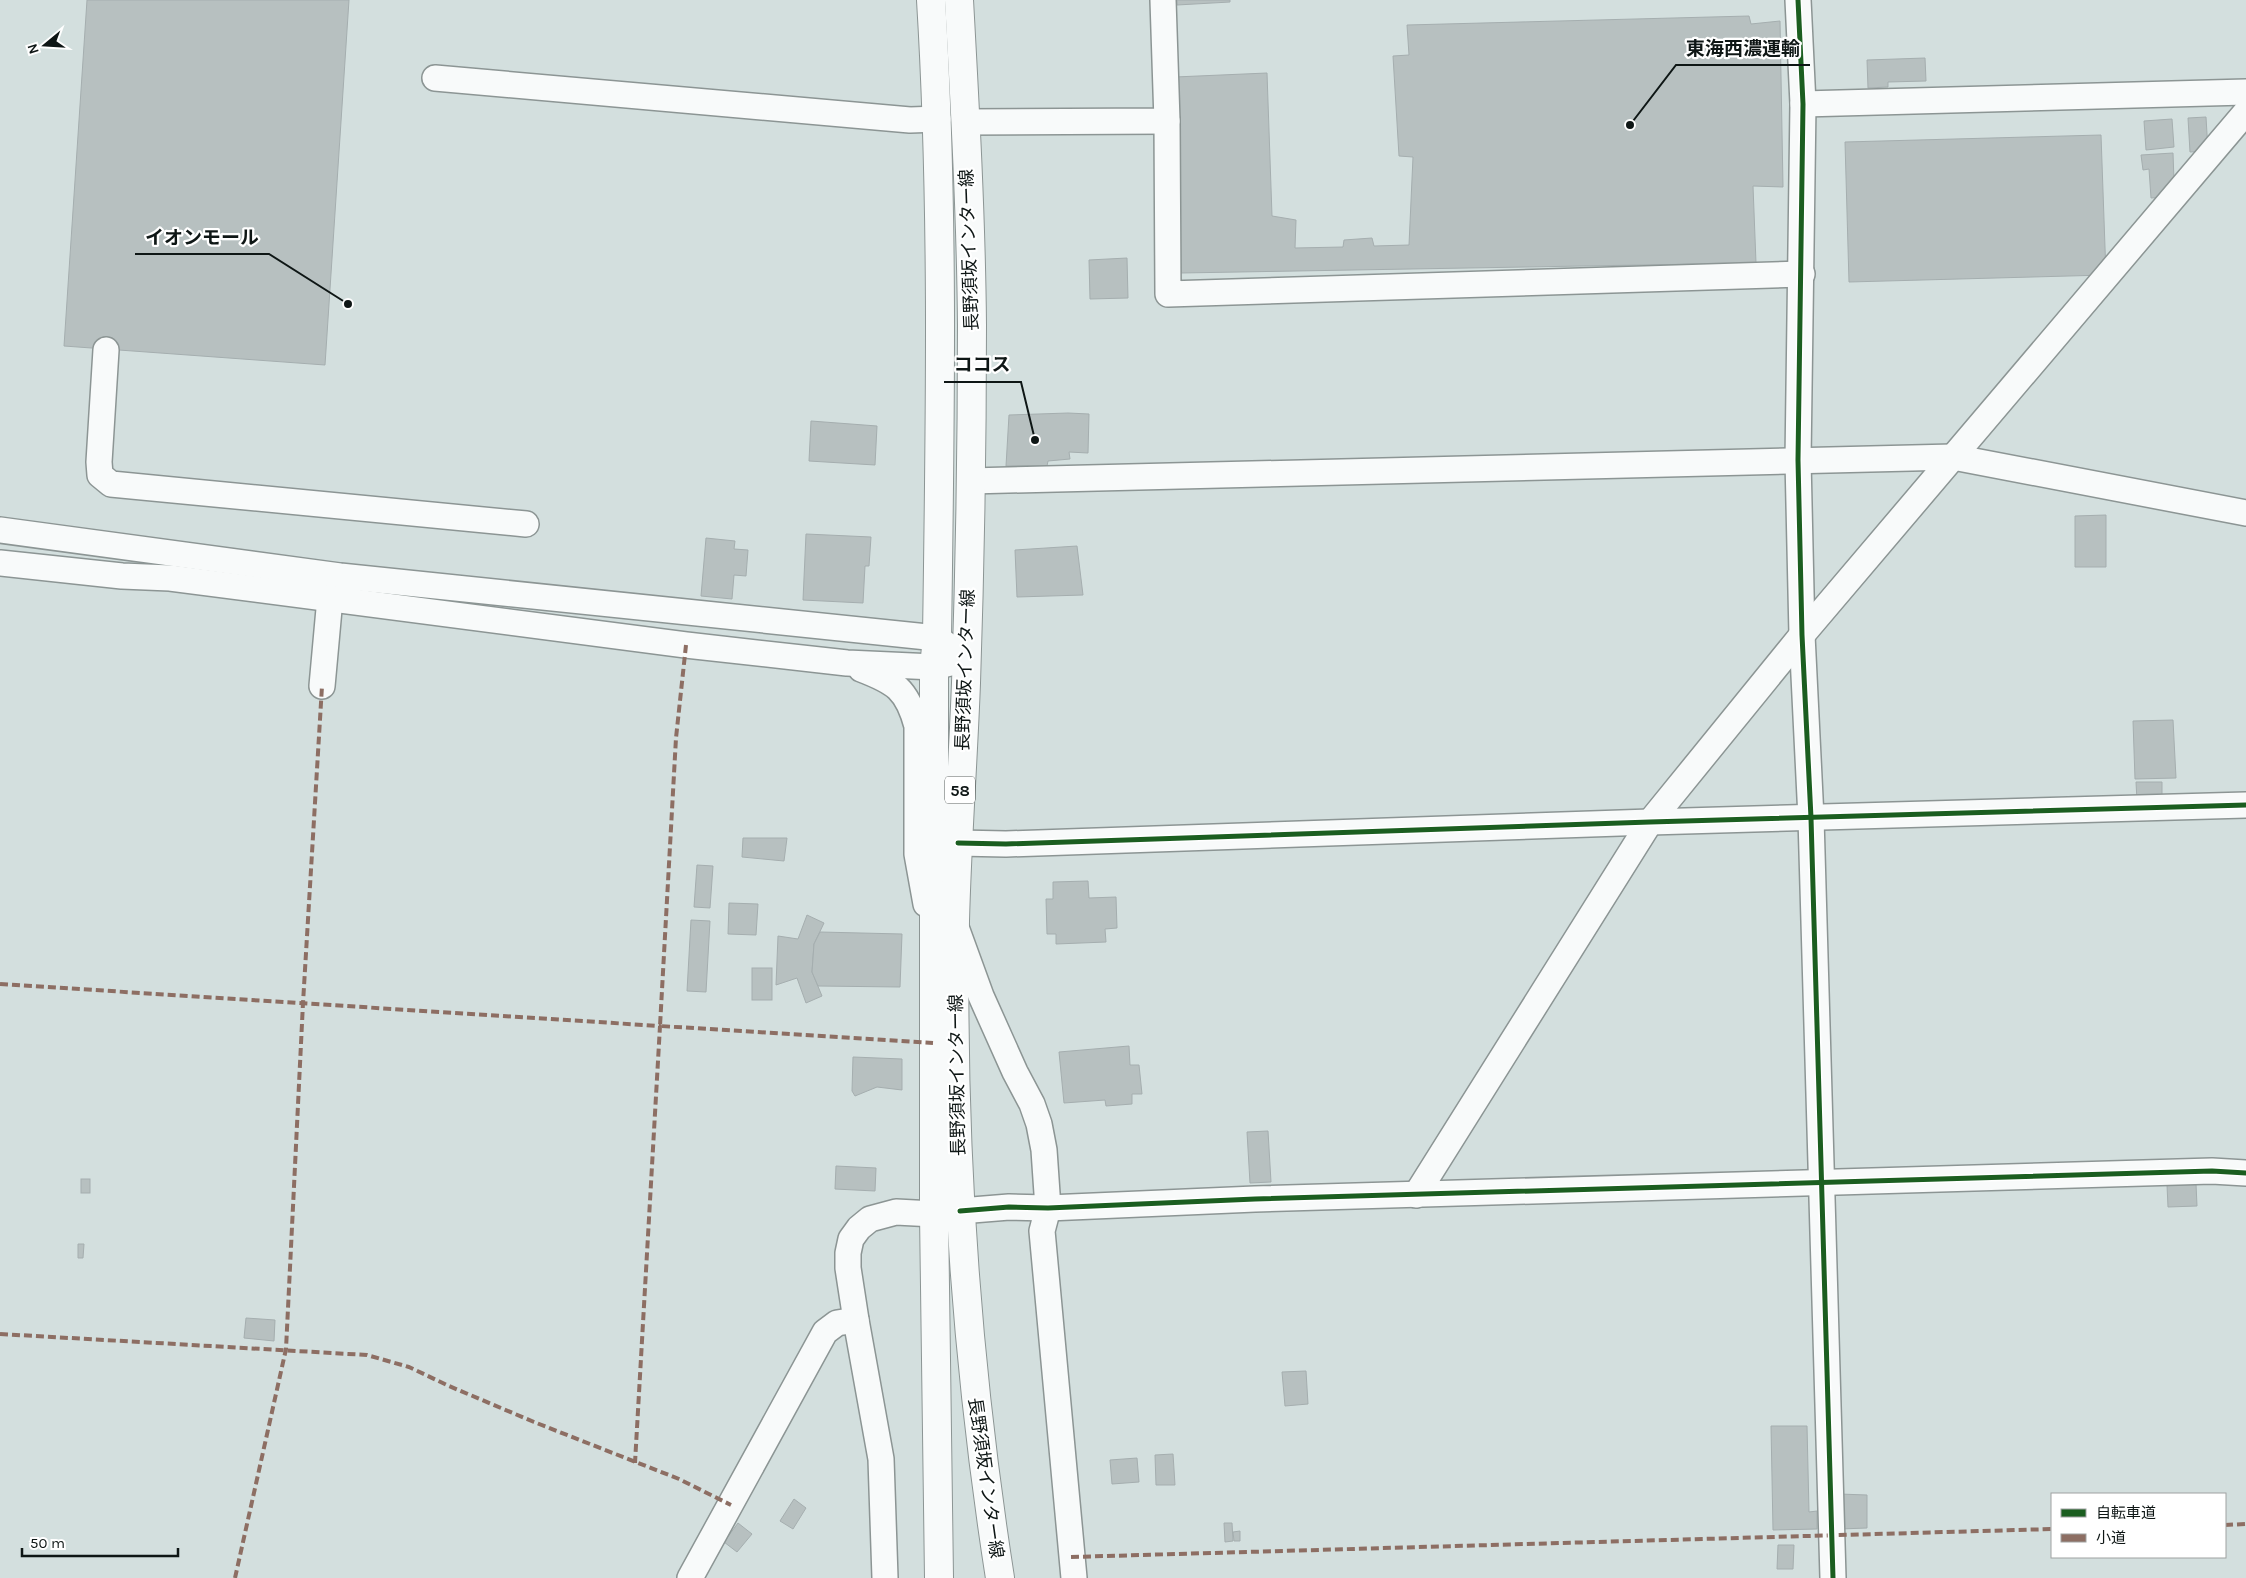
<svg xmlns="http://www.w3.org/2000/svg" width="2246" height="1578" font-family="Karla,'Noto Sans JP',sans-serif">
	<style>
		.building { fill: #b7c0c0; stroke: #a5aeaf }
		.lines { fill: none; stroke-linecap: round; stroke-linejoin: round }
		.minor-casing { stroke: #8c9594; stroke-width: 28 }
		.major-casing { stroke: #8c9594; stroke-width: 30 }
		.minor { stroke: #f8fafa; stroke-width: 25 }
		.major { stroke: #f8fafa; stroke-width: 28 }
		.quiet { stroke: #8d6e63; stroke-width: 4; stroke-dasharray: 8 4; stroke-linecap: butt }
		.cycleway-casing { stroke: #fff; stroke-width: 8 }
		.cycleway { stroke: #1b5e20; stroke-width: 5 }
		.labels { text-anchor: middle; dominant-baseline: central; stroke-width: 4.5; stroke-linejoin: round; paint-order: stroke }
		.shield { fill: #fff; stroke: #565c5b; stroke-width: 1 }
		.shield-label { font-size: 16px; font-weight: bold; fill: #0e1615 }
		.street-label { font-size: 18px; fill: #0e1615; stroke: #fff }
		.leader { fill: none; stroke: #0e1615; stroke-width: 2 }
		.callout-dot { fill: #0e1615; stroke: #fff; stroke-width: 2 }
		.callout-label { font-size: 19px; text-anchor: middle; font-weight: bold; fill: #0e1615; stroke: #fff; stroke-width: 4.5; stroke-linejoin: round; paint-order: stroke }
	</style>
	<rect width="100%" height="100%" fill="#d3dfde"/>
	<!-- building -->
	<g class="building">
		<path d="M87,0H349L325,365L64,346Z"/>
		<path d="M1177,0H1230V2L1177,5Z"/>
		<path d="M1749,16L1751,24L1780,21L1783,187L1753,186L1756,263L1181,273L1175,77L1267,73L1272,216L1296,220L1295,248L1343,247L1344,240L1372,238L1374,246L1409,245L1413,157L1399,156L1393,56L1409,55L1407,25Z"/>
		<path d="M1925,58L1926,81L1888,82V87L1868,88L1867,60Z"/>
		<path d="M2206,117L2208,151L2190,152L2188,118Z"/>
		<path d="M2172,119L2174,147L2146,150L2144,121Z"/>
		<path d="M2101,135L2106,275L1849,282L1845,142Z"/>
		<path d="M2173,153L2174,181L2165,197L2151,198L2149,169L2143,170L2141,155Z"/>
		<path d="M1127,258L1128,298L1090,299L1089,260Z"/>
		<path d="M1068,413L1089,414L1088,453L1069,452L1070,459L1048,461L1047,466H1006L1009,415Z"/>
		<path d="M811,421L877,426L875,465L809,461Z"/>
		<path d="M2106,515V567H2075V516Z"/>
		<path d="M806,534L871,537L869,566H865L863,603L803,600Z"/>
		<path d="M706,538L735,541L734,549L748,550L746,576L734,575L732,599L701,596Z"/>
		<path d="M1077,546L1083,595L1017,597L1015,550Z"/>
		<path d="M2173,720L2176,778L2135,779L2133,721Z"/>
		<path d="M2136,782H2162V800L2137,801Z"/>
		<path d="M743,838H787L784,861L742,857Z"/>
		<path d="M697,865L713,866L710,908L694,907Z"/>
		<path d="M1088,881L1089,898L1116,897L1117,928L1105,929L1106,942L1056,944V934H1047L1046,899H1053V882Z"/>
		<path d="M729,903L758,904L756,935L728,934Z"/>
		<path d="M807,915L824,923L814,944L812,972L822,996L806,1003L797,978L776,985L778,936L798,939Z"/>
		<path d="M691,920L710,921L706,992L687,991Z"/>
		<path d="M820,932L902,934L900,987L818,986L812,972L814,944Z"/>
		<rect x="752" y="968" width="20" height="32"/>
		<path d="M1129,1046L1130,1065H1139L1142,1094H1132V1104L1106,1106L1105,1100L1064,1103L1059,1052Z"/>
		<path d="M853,1057L902,1059V1090L877,1087L855,1096L852,1091Z"/>
		<path d="M1268,1131L1271,1182L1250,1183L1247,1132Z"/>
		<path d="M836,1166L876,1168L875,1191L835,1189Z"/>
		<rect x="81" y="1179" width="9" height="14"/>
		<path d="M2196,1184L2197,1206L2168,1207L2167,1185Z"/>
		<path d="M78,1244H84L83,1258H78Z"/>
		<path d="M246,1318L275,1320L274,1341L244,1338Z"/>
		<path d="M1306,1371L1308,1404L1285,1406L1282,1372Z"/>
		<path d="M1771,1426H1807L1809,1512L1817,1511V1529L1773,1530Z"/>
		<path d="M1173,1454L1175,1485H1156L1155,1455Z"/>
		<path d="M1137,1458L1139,1482L1112,1484L1110,1460Z"/>
		<path d="M1839,1494L1867,1495V1528L1840,1529Z"/>
		<path d="M794,1499L806,1508L793,1529L780,1521Z"/>
		<path d="M738,1523L752,1534L737,1552L724,1542Z"/>
		<path d="M1224,1523H1232L1233,1541L1225,1542Z"/>
		<path d="M1240,1531V1541H1234L1233,1532Z"/>
		<path d="M1778,1545H1794L1793,1569H1777Z"/>
	</g>
	<g class="lines">
		<!-- minor casing -->
		<g class="minor-casing">
			<g id="minor">
				<path d="M1798,0L1803,104L1798,460L1802,635L1811,818L1833,1578"/>
				<path d="M435,78L910,120L938,119"/>
				<path d="M1803,104L2246,92"/>
				<path d="M1167,121L1168,294L1802,274"/>
				<path d="M965,122L1167,121L1163,0"/>
				<path d="M106,350L99,462L100,475L111,484L526,524"/>
				<path d="M970,481L1953,457L2246,513"/>
				<path d="M0,530L340,576L937,638L966,658"/>
				<path d="M0,563L122,576L170,578L686,645L847,663L934,667L954,662"/>
				<path d="M861,669C895,682 907,689 917,726V854L926,904"/>
				<path d="M322,686L330,598"/>
				<path d="M958,843L1006,844L1650,822L2246,805"/>
				<path d="M957,930L981,996L1015,1072L1032,1104L1039,1124L1044,1150L1048,1208L1042,1231L1074,1578"/>
				<path d="M1416,1195L1650,822L1802,635L2246,112"/>
				<path d="M960,1211L1009,1207L1048,1208L1255,1199L2212,1171L2246,1173"/>
				<path d="M690,1578L825,1332L837,1323L856,1320"/>
				<path d="M885,1578L881,1459L856,1320L848,1268V1253L851,1239L859,1228L870,1219L896,1212L934,1214"/>
			</g>
		</g>
		<!-- major casing -->
		<g class="major-casing">
			<g id="major">
				<path d="M931,0C944,213 940,425 937,638L934,667V1214L939,1578"/>
				<path d="M959,0C965,108 971,217 972,325C972,444 970,564 966,683C963,762 957,842 955,921C951,1141 966,1361 1000,1578"/>
			</g>
		</g>
		<!-- minor -->
		<use href="#minor" class="minor"/>
		<!-- major -->
		<use href="#major" class="major"/>
		<!-- quiet -->
		<g class="quiet">
			<path d="M686,645L676,738L660,1026L933,1043"/>
			<path d="M0,984L660,1026L635,1463"/>
			<path d="M0,1334L367,1355L409,1367L449,1386L534,1422L679,1479L731,1505"/>
			<path d="M2225,1525L2246,1524"/>
			<path d="M1071,1557L2052,1529"/>
			<path d="M235,1578L286,1349L303,1003L322,686"/>
		</g>
		<!-- cycleway casing -->
		<g class="cycleway-casing">
			<g id="cycleway">
				<path d="M1798,0L1803,104L1798,460L1802,635L1811,818L1833,1578"/>
				<path d="M958,843L1006,844L1650,822L2246,805"/>
				<path d="M960,1211L1009,1207L1048,1208L1255,1199L2212,1171L2246,1173"/>
			</g>
		</g>
		<!-- cycleway -->
		<use href="#cycleway" class="cycleway"/>
	</g>
	<g class="labels">
		<!-- shield labels -->
		<rect class="shield" x="945" y="776.5" width="30" height="27" rx="4"/>
		<g class="shield-label">
			<text x="960" y="790">58</text>
		</g>
		<!-- street labels -->
		<g class="street-label">
			<text transform="translate(969 250) rotate(-92)">長野須坂インター線</text>
			<text transform="translate(965 670) rotate(-88)">長野須坂インター線</text>
			<text transform="translate(957 1075) rotate(-91)">長野須坂インター線</text>
			<text transform="translate(986 1478) rotate(82)">長野須坂インター線</text>
		</g>
	</g>
	<!-- callouts -->
	<path class="leader" d="M1630 125L1676 65H1810M348 304L269 254H135M1035 440L1021 382H944"/>
	<g class="callout-dot">
		<circle cx="1630" cy="125" r="5"/>
		<circle cx="348" cy="304" r="5"/>
		<circle cx="1035" cy="440" r="5"/>
	</g>
	<g class="callout-label">
		<text x="1743" y="55">東海西濃運輸</text>
		<text x="202" y="244">イオンモール</text>
		<text x="982" y="371">ココス</text>
	</g>
	<!-- legend -->
	<rect x="2051" y="1493" width="175" height="65" fill="#ffffff" stroke="#9fa2a1"/>
	<rect x="2061" y="1509" width="25" height="8" fill="#1b5e20" stroke="#9fa2a1"/>
	<text x="2096" y="1518" font-size="15" fill="#0e1615">自転車道</text>
	<rect x="2061" y="1534" width="25" height="8" fill="#8d6e63" stroke="#9fa2a1"/>
	<text x="2096" y="1543" font-size="15" fill="#0e1615">小道</text>
	<!-- north arrow -->
	<g transform="translate(45 45) rotate(252)" stroke="#ffffff" stroke-width="4" paint-order="stroke">
	<path d="M0-4L9 19L0 12L-9 19Z" fill="#0e1615"/>
	<text y="-8" font-size="14" font-weight="bold" text-anchor="middle" fill="#0e1615">N</text>
	</g>
	<!-- scale -->
	<path d="M22 1548v8h156v-8" fill="none" stroke="#0e1615" stroke-width="2.5"/>
	<text x="30" y="1548" font-size="15" fill="#0e1615" stroke="#ffffff" stroke-width="4" paint-order="stroke">50 m</text>
</svg>
